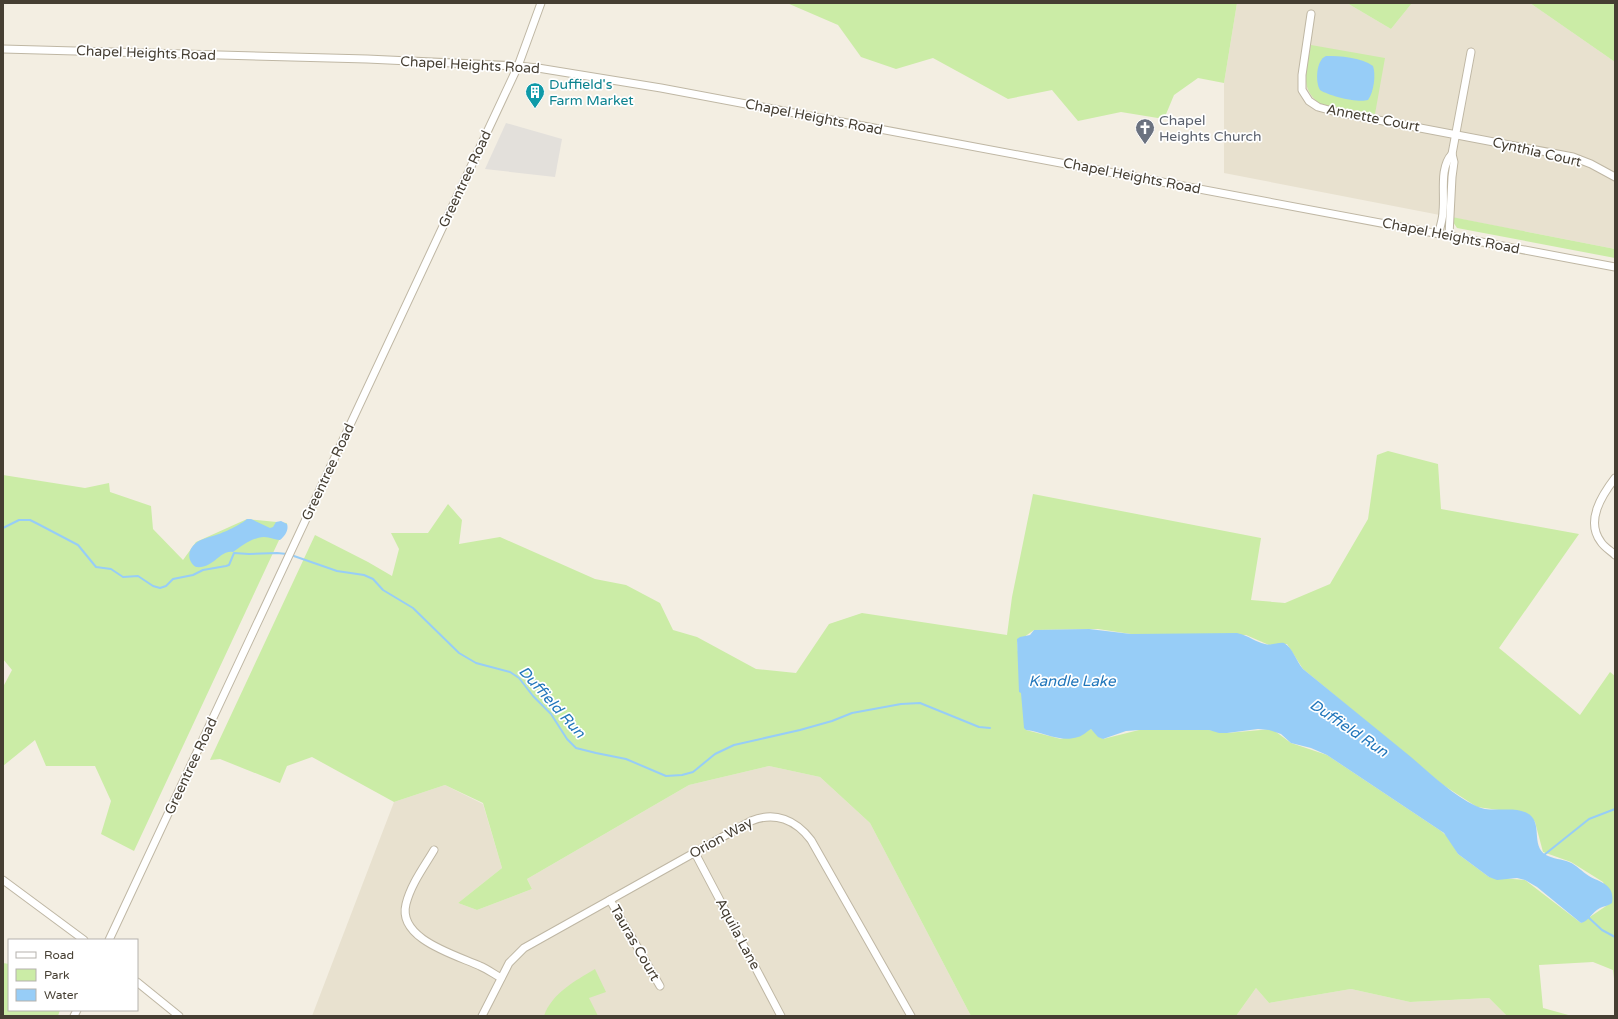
<svg xmlns="http://www.w3.org/2000/svg" width="1618" height="1019" font-family="'Varela Round',sans-serif">
	<style>
		.residential { fill: #e8e1cf }
		.green { fill: #cbeca6; fill-rule: evenodd }
		.parking { fill: #e3e0db }
		.water { fill: #97cdf7 }
		.lines { fill: none; stroke-linecap: round; stroke-linejoin: round }
		.stream { stroke: #97cdf7; stroke-width: 2 }
		.minor-casing { stroke: #bfb7a4; stroke-width: 9 }
		.minor { stroke: #fff; stroke-width: 7 }
		.labels { text-anchor: middle; dominant-baseline: central; stroke-width: 3.5; stroke-linejoin: round; paint-order: stroke }
		.street-label { font-size: 14px; fill: #453e32; stroke: #fff }
		.culture-label { font-size: 14px; fill: #0d838f; stroke: #fff; text-anchor: start }
		.worship-label { font-size: 14px; fill: #5b616d; stroke: #fff; text-anchor: start }
		.water-label { font-size: 15px; font-style: italic; fill: #2176bb; stroke: #fff }
	</style>
	<rect width="100%" height="100%" fill="#f3eee2"/>
	<!-- residential -->
	<g class="residential">
		<path d="M1237,3H1347L1391,29L1412,3H1530L1615,62V249L1224,173V83Z"/>
		<path d="M769,766L820,777L870,823L971,1016H312L394,802L445,785L483,804L502,868L458,903L477,910L532,889L527,879L689,785Z"/>
		<path d="M1256,988L1269,1003L1351,989L1410,1002L1489,998L1507,1016H1236Z"/>
	</g>
	<!-- green -->
	<g class="green">
		<path d="M787,3H1237L1224,83L1198,78L1174,95L1164,119L1121,112L1078,121L1052,90L1008,99L933,58L896,69L861,57L838,25Z"/>
		<path d="M1347,3H1412L1391,29Z"/>
		<path d="M1530,3H1615V62Z"/>
		<path d="M1311,45L1385,58L1375,114L1320,104C1298,87 1307,68 1311,45Z"/>
		<path d="M1452,217L1615,249V258L1457,228L1453,222Z"/>
		<path d="M1388,451L1438,464L1441,509L1579,534L1499,648L1580,715L1610,672L1615,676V987L1613,970L1593,962L1539,965L1543,1008L1572,1016H1507L1489,998L1410,1002L1351,989L1269,1003L1256,988L1236,1016H971L870,823L820,777L769,766L689,785L527,879L532,889L477,910L458,903L502,868L483,803L445,785L394,802L312,757L287,766L280,783L220,759L210,760L315,535L368,562L392,576L399,549L391,533H428L448,504L462,520L459,544L500,537L595,579L626,585L660,603L673,630L697,637L756,669L796,673L829,624L862,613L1007,635L1012,597L1033,494L1261,538L1251,600L1285,603L1330,584L1368,519L1377,455ZM1098,629L1131,634L1246,635L1269,645L1287,644L1303,669L1443,785L1477,807L1528,814L1535,822L1543,852L1571,862L1603,882L1612,902L1581,923L1525,880L1489,877L1458,854L1449,838L1441,831L1327,755L1291,743L1272,729L1227,733L1209,730H1139L1103,739L1091,729L1061,739L1026,730L1017,642L1034,630Z"/>
		<path d="M3,475L85,488L109,483L110,492L151,506L153,529L183,560L196,542L247,519L287,523L134,851L101,834L111,801L95,766H46L35,740L3,766V687L12,670L3,659Z"/>
		<path d="M3,963L9,964V1010H60L58,1016H3Z"/>
		<path d="M595,969L606,992L589,998L598,1016H544C552,993 575,981 595,969Z"/>
	</g>
	<!-- parking -->
	<path class="parking" d="M506,123L562,139L555,177L485,169Z"/>
	<!-- water -->
	<g class="water">
		<path d="M1326,56C1340,56 1361,57 1373,66C1376,74 1374,92 1368,100C1357,103 1329,96 1320,90C1315,82 1316,60 1326,56Z"/>
		<path d="M247,519H251L270,528L273,527L276,522L281,521L287,524C289,530 285,536 280,540C275,540 270,537 264,537C251,538 243,545 233,552C220,549 214,569 196,567C187,561 187,550 196,543C201,539 210,537 216,535C223,533 242,524 247,519Z"/>
		<path d="M1089,629L1131,634L1237,633C1250,636 1255,642 1265,644C1272,646 1278,642 1284,643C1293,648 1296,661 1303,669C1339,698 1375,728 1411,757C1431,774 1451,794 1476,806C1491,814 1511,805 1527,813C1544,822 1530,845 1546,855C1553,859 1562,859 1569,862C1577,865 1582,872 1589,876C1601,883 1615,884 1612,903C1608,906 1604,906 1600,908C1592,912 1589,921 1581,923L1537,887L1525,880L1517,878L1497,880L1489,877L1458,854L1444,833L1327,755L1311,748L1291,743L1281,734L1269,730L1258,729L1227,733H1219L1209,730H1139L1126,731L1103,739L1098,737L1091,729C1087,731 1083,736 1078,737C1060,743 1044,732 1026,730L1024,728L1021,693L1019,692L1017,639L1020,637L1030,635L1034,630Z"/>
	</g>
	<g class="lines">
		<!-- stream -->
		<g class="stream">
			<path d="M3,528L19,520H30L38,524L78,545L96,567L111,569L123,577L138,576L153,586L160,588L166,586L173,579L193,575L203,570L226,566L229,565L234,553L249,554L277,553L287,554"/>
			<path d="M291,555L337,571L364,575L373,579L383,590L413,608L459,653L476,663L510,672L519,678L533,696L551,714L567,739L576,748L596,753L626,759L666,776L682,775L693,772L715,754L734,745L800,730L832,721L852,713L901,704L920,703L979,727L990,728"/>
			<path d="M1544,855L1589,819L1615,809"/>
			<path d="M1588,917L1602,930L1615,937"/>
		</g>
		<!-- minor casing -->
		<g class="minor-casing">
			<g id="minor">
				<path d="M1311,14L1302,75V90L1309,101L1318,107L1336,112L1573,157L1591,164L1615,177"/>
				<path d="M3,49L367,59L518,66L538,68L661,88L1615,267"/>
				<path d="M1439,233C1440,226 1443,219 1443,211C1445,193 1439,168 1452,154"/>
				<path d="M1449,235L1452,177L1454,162L1452,154L1471,52"/>
				<path d="M1615,478C1602,495 1585,521 1601,542C1604,547 1611,551 1615,555"/>
				<path d="M434,850C424,867 411,884 406,904C397,939 456,955 480,966C487,969 494,974 501,978"/>
				<path d="M695,853L781,1016"/>
				<path d="M3,880L84,940"/>
				<path d="M610,900L660,986"/>
				<path d="M109,940L518,66L541,3"/>
				<path d="M137,982L179,1016"/>
				<path d="M74,1016L77,1010"/>
				<path d="M482,1016L509,963L524,948L751,821C775,811 796,820 811,840L911,1016"/>
			</g>
		</g>
		<!-- minor -->
		<use href="#minor" class="minor"/>
	</g>
	<!-- icons -->
	<defs>
		<g id="building-pin" transform="scale(1)"><path d="M0 17L-7.5 6A9.5 9.5 0 1 1 7.5 6Z" fill="#0f9aa8" stroke="#fff"/><path d="M-4-6H4V6H1V3H-1V6H-4ZM-2.5-4.3h1.7v1.8h-1.7ZM.8-4.3h1.7v1.8H.8ZM-2.5-1h1.7V.8h-1.7ZM.8-1h1.7V.8H.8Z" fill="#fff"/></g>
		<g id="church-pin" transform="scale(1)"><path d="M0 17L-7.5 6A9.5 9.5 0 1 1 7.5 6Z" fill="#6b7280" stroke="#fff"/><path d="M-1.2-6h2.4v3.5h3.3v2.4h-3.3V6h-2.4V-.1h-3.3v-2.4h3.3Z" fill="#fff"/></g>
	</defs>
	<g fill-rule="evenodd">
		<use href="#building-pin" x="535" y="92"/>
		<use href="#church-pin" x="1145" y="128"/>
	</g>
	<g class="labels">
		<!-- street labels -->
		<g class="street-label">
			<text transform="translate(146 53) rotate(2)">Chapel Heights Road</text>
			<text transform="translate(470 65) rotate(3)">Chapel Heights Road</text>
			<text transform="translate(814 117) rotate(11)">Chapel Heights Road</text>
			<text transform="translate(1373 118) rotate(11)">Annette Court</text>
			<text transform="translate(1537 152) rotate(13)">Cynthia Court</text>
			<text transform="translate(1132 176) rotate(11)">Chapel Heights Road</text>
			<text transform="translate(465 179) rotate(-65)">Greentree Road</text>
			<text transform="translate(1451 236) rotate(11)">Chapel Heights Road</text>
			<text transform="translate(328 472) rotate(-65)">Greentree Road</text>
			<text transform="translate(191 766) rotate(-65)">Greentree Road</text>
			<text transform="translate(721 838) rotate(-29)">Orion Way</text>
			<text transform="translate(738 934) rotate(62)">Aquila Lane</text>
			<text transform="translate(635 943) rotate(60)">Tauras Court</text>
		</g>
		<!-- culture labels -->
		<g class="culture-label">
			<text x="549" y="84">Duffield's<tspan x="549" dy="16">Farm Market</tspan></text>
		</g>
		<!-- worship labels -->
		<g class="worship-label">
			<text x="1159" y="120">Chapel<tspan x="1159" dy="16">Heights Church</tspan></text>
		</g>
		<!-- water labels -->
		<g class="water-label">
			<text x="1072" y="681">Kandle Lake</text>
			<text transform="translate(552 702) rotate(48)">Duffield Run</text>
			<text transform="translate(1349 728) rotate(34)">Duffield Run</text>
		</g>
	</g>
	<!-- border -->
	<rect width="1618" height="1019" fill="none" stroke="#453e32" stroke-width="8"/>
	<!-- legend -->
	<rect x="8" y="939" width="130" height="72" fill="#ffffff" stroke="#b5b2ad"/>
	<rect x="16" y="952" width="20" height="6" fill="#ffffff" stroke="#b5b2ad"/>
	<text x="44" y="959" font-size="12" fill="#453e32">Road</text>
	<rect x="16" y="969" width="20" height="12" fill="#cbeca6" stroke="#b5b2ad"/>
	<text x="44" y="979" font-size="12" fill="#453e32">Park</text>
	<rect x="16" y="989" width="20" height="12" fill="#97cdf7" stroke="#b5b2ad"/>
	<text x="44" y="999" font-size="12" fill="#453e32">Water</text>
</svg>
